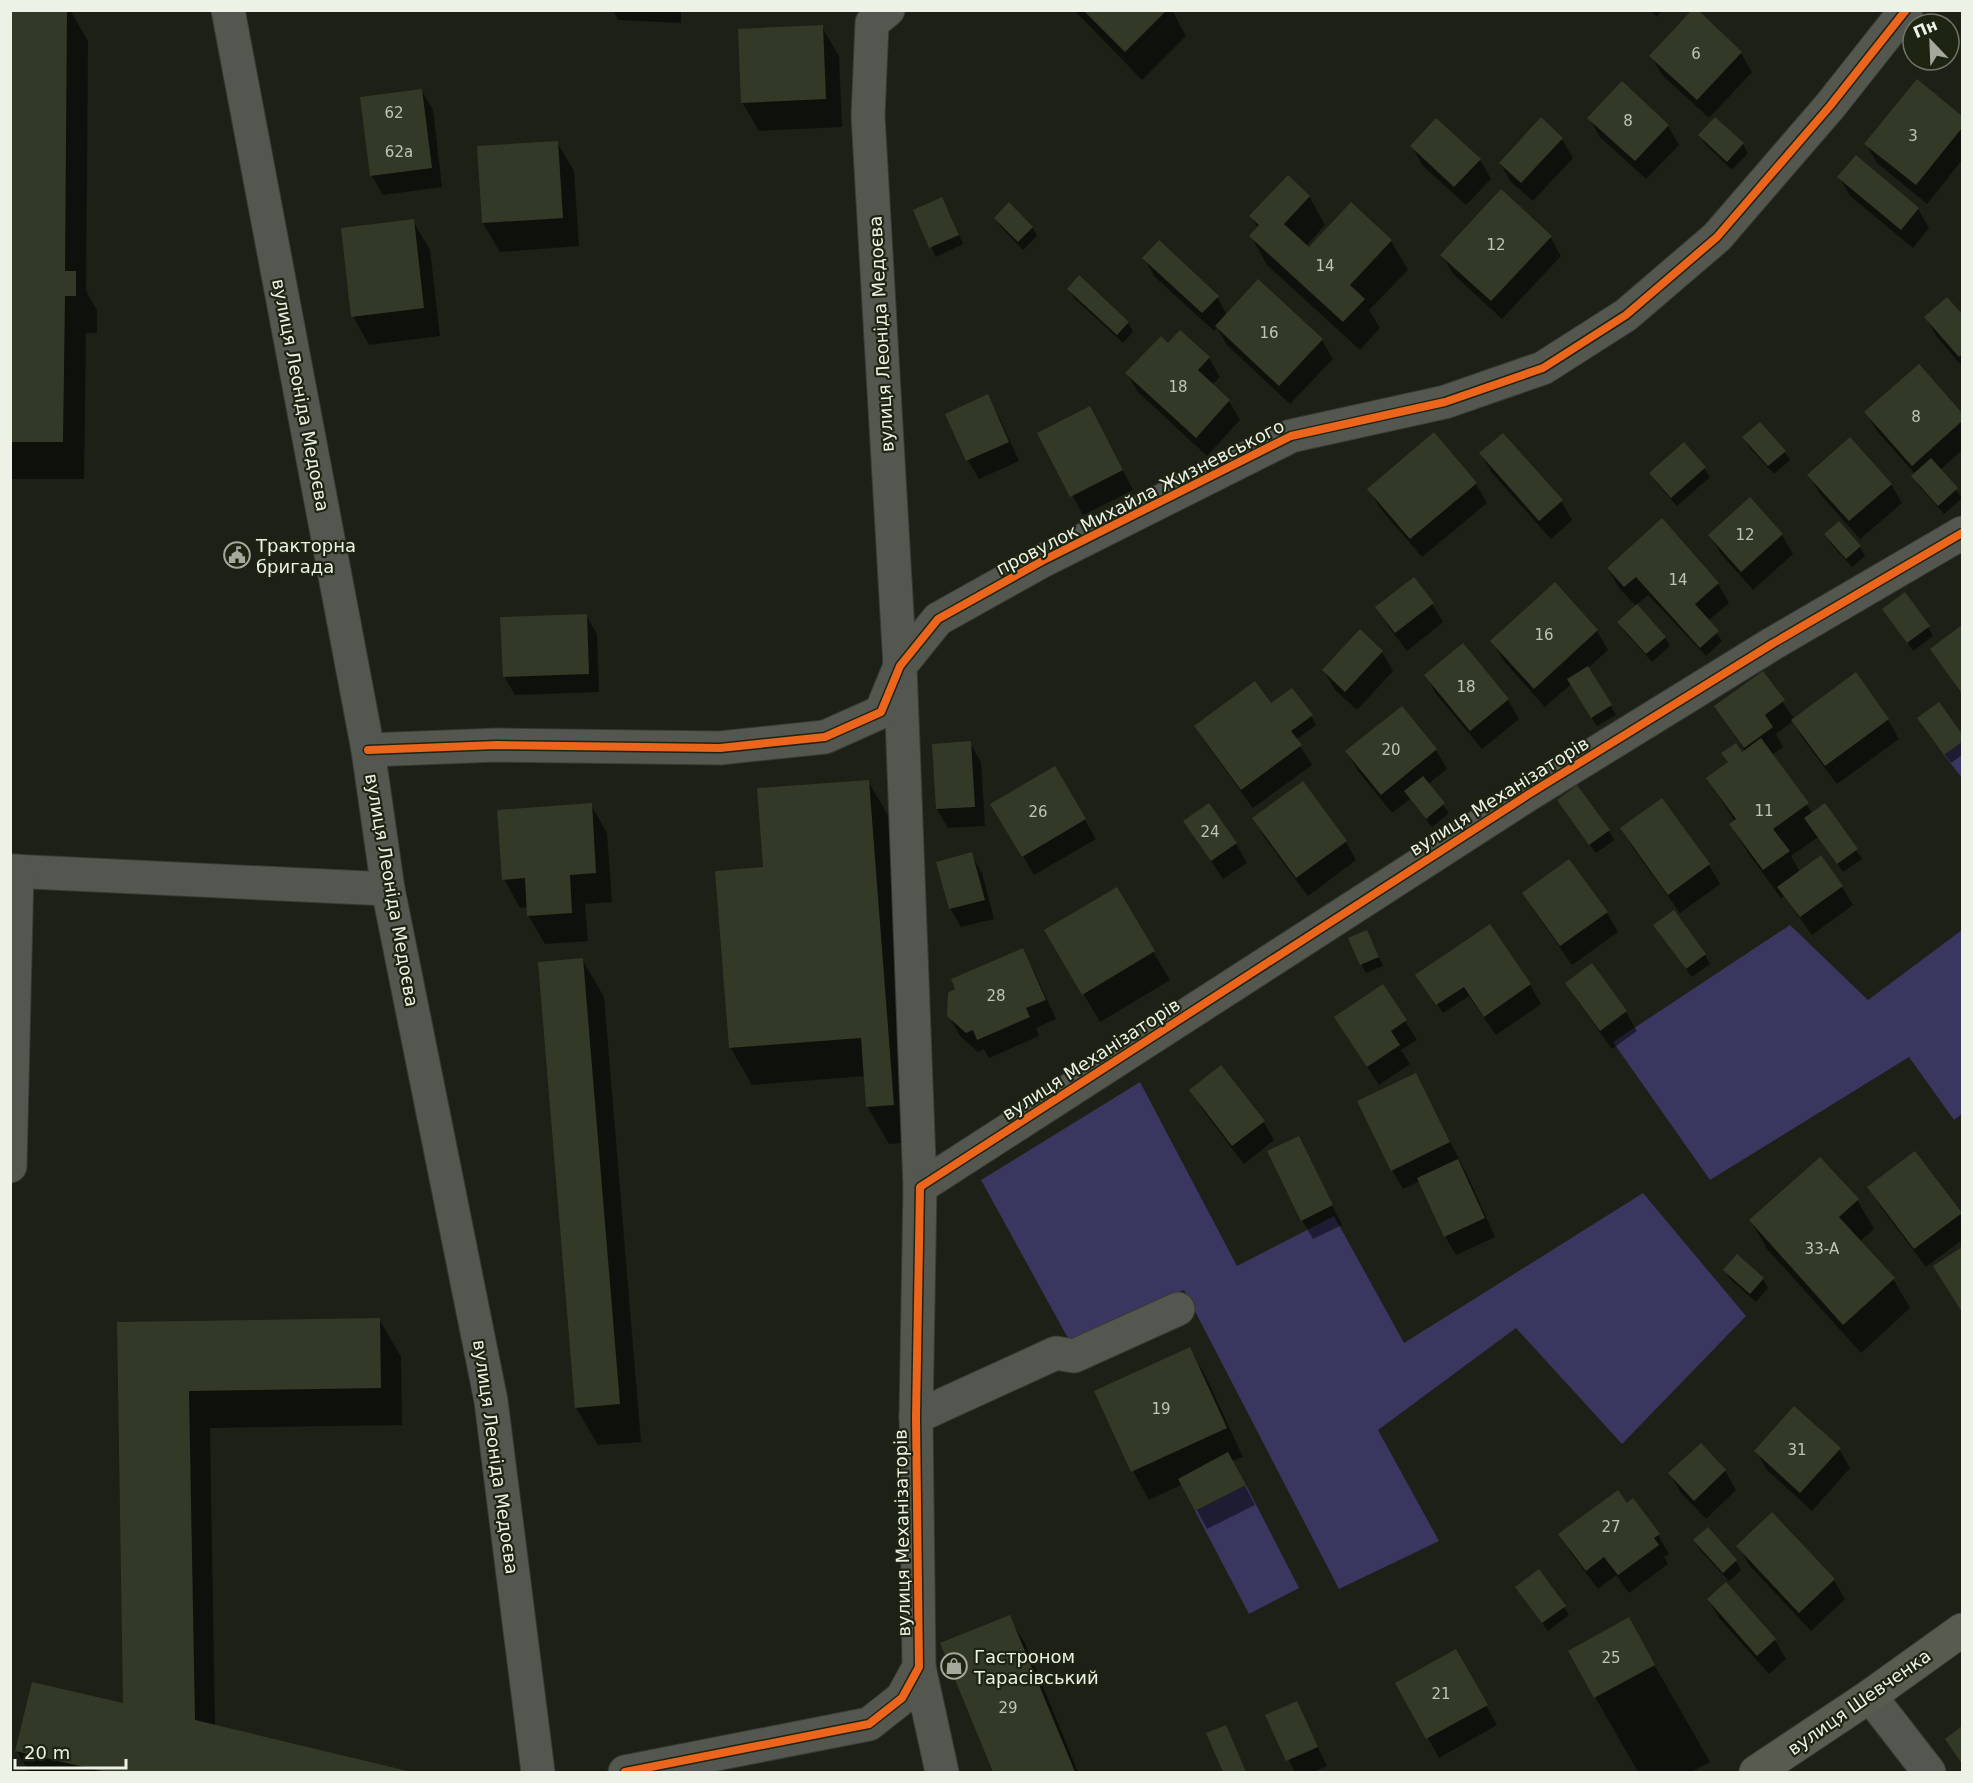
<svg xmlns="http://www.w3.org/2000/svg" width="1973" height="1783" font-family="'DejaVu Sans',sans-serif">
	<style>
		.green { fill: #39365f }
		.shadow { fill: #0007 }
		.building { fill: #333927 }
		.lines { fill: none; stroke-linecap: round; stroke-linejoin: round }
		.minor-casing { stroke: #383b34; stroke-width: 35 }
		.major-casing { stroke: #383b34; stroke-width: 35 }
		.minor { stroke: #545750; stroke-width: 33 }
		.major { stroke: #585c50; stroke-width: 33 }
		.cycleway-casing { stroke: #1d2412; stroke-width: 11 }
		.cycleway { stroke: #eb651d; stroke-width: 8 }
		.labels { text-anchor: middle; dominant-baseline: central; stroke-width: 4.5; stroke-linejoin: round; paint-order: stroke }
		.number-label { font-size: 15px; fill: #bec4b6 }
		.street-label { font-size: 18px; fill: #edf2e6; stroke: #1d2412 }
		.poi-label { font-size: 18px; fill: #edf2e6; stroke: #1d2412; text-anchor: start }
	</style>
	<rect width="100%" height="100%" fill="#1c2016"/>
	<!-- green -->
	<g class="green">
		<path d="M1962,742V778L1944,755Z"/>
		<path d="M1790,925L1868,1000L1962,930V1114L1954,1120L1909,1057L1710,1180L1613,1042Z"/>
		<path d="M1140,1082L1237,1266L1334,1216L1404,1343L1643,1193L1746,1316L1622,1444L1516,1328L1378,1430L1439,1541L1339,1589L1184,1290L1069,1340L981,1180Z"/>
		<path d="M1246,1485L1299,1588L1249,1614L1195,1511Z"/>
	</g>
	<!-- shadow -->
	<g class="shadow">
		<path d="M10,10H70L88,41L86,291L97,310V333H86L84,479H10Z"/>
		<path d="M613,10H681V23L618,20Z"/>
		<path d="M1074,10H1172L1186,36L1142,80Z"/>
		<path d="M1650,10H1663L1657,17Z"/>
		<path d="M822,27L839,56L842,127L759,131L742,102Z"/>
		<path d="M1741,53L1752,72L1709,118L1662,75L1651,56Z"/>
		<path d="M1917,81L1962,118V160L1927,204L1877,163L1866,144Z"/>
		<path d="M422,91L433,110L442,187L383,195L372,176Z"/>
		<path d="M1589,118L1668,126L1679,145L1646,179L1600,137Z"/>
		<path d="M1700,135L1743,144L1748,153L1732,170L1705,144Z"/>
		<path d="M1562,139L1573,158L1533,201L1511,182L1500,163Z"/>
		<path d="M557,142L574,171L579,246L500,252L483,223L479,147Z"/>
		<path d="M1412,147L1480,160L1491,179L1466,205L1423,166Z"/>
		<path d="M1839,177L1918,209L1929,228L1913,248L1850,196Z"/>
		<path d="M1309,196L1325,225L1306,246L1309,249L1351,204L1391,241L1408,270L1369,310L1380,328L1360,350L1267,265L1251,236L1258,228L1251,216Z"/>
		<path d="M947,208L963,244L936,257L915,211Z"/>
		<path d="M995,218L1032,227L1037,236L1023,250L1001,227Z"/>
		<path d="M413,221L430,250L440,336L369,345L353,316Z"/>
		<path d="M1550,237L1561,256L1502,319L1453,274L1442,255Z"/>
		<path d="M1144,258L1217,297L1227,315L1322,340L1333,359L1290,404L1227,345L1217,328L1214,331L1155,277Z"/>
		<path d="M1069,289L1128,322L1133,332L1123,343L1074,298Z"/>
		<path d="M1947,299L1962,316V366L1937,337L1926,318Z"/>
		<path d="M1168,345L1209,358L1220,377L1212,385L1229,401L1240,420L1207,456L1138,392L1127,373Z"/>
		<path d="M1918,366L1962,416V450L1940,470L1962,498L1944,514L1918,485L1913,476L1915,474L1877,431L1866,412Z"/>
		<path d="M987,396L998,415L1019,461L979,479L968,460Z"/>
		<path d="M1100,426L1133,490L1083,515L1039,433Z"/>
		<path d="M1434,434L1476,484L1487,503L1422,557L1380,508L1369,489Z"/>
		<path d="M1744,438L1784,451L1790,460L1774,474L1749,447Z"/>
		<path d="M1481,454L1561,501L1572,520L1551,539L1492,473Z"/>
		<path d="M1704,468L1710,477L1677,506L1656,482L1651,473Z"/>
		<path d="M1809,475L1891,484L1902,503L1860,539L1820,494Z"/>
		<path d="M1750,499L1782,535L1793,554L1753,590L1721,554L1710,535Z"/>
		<path d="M1662,521L1718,584L1729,603L1708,621L1722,641L1706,656L1648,595L1636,605L1665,637L1670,646L1652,662L1624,631L1619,622L1636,606L1619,588L1608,569Z"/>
		<path d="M1839,524L1860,547L1865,556L1852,567L1831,544L1826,535Z"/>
		<path d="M1555,584L1597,631L1608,650L1588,668L1616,715L1597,726L1571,684L1545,707L1503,660L1492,641Z"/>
		<path d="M1432,604L1443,622L1407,651L1388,626L1377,607Z"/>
		<path d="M586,615L597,634L599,692L515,695L504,676Z"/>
		<path d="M1890,618L1928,627L1933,636L1913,651Z"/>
		<path d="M1962,627V695L1932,650Z"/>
		<path d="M1462,645L1508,700L1519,719L1482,749L1436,694L1426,675Z"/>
		<path d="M1382,652L1393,671L1357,710L1335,690L1324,671Z"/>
		<path d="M1763,673L1794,719L1855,675L1888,720L1899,739L1837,784L1803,739L1793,721L1776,734L1783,747L1772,755L1813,814L1824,805L1862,859L1843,872L1818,837L1791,856L1800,872L1842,887L1853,905L1812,935L1784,896L1781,898L1748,853L1731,825L1735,822L1708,778L1745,751L1716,707Z"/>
		<path d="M1939,704L1962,737V755L1951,763L1925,728Z"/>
		<path d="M1271,705L1311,716L1316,725L1296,740L1312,765L1253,808L1207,745L1196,726Z"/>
		<path d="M1402,708L1436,750L1447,769L1428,784L1449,813L1432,827L1410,799L1392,813L1358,771L1347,752Z"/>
		<path d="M970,743L981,762L985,826L948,828L937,809Z"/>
		<path d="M1054,768L1096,839L1034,875L993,804Z"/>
		<path d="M868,781L890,819L915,1142L889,1144L867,1106L865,1076L752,1085L730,1047L765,869Z"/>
		<path d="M1662,800L1709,865L1720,884L1680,913L1633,848L1622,829Z"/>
		<path d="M591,805L607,833L612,902L585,904L588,941L545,944L528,915V907L520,908L504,879Z"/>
		<path d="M1564,809L1609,831L1614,840L1596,853Z"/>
		<path d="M1254,819L1346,842L1356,860L1308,896L1265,838Z"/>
		<path d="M1185,822L1236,844L1247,863L1223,879Z"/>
		<path d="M971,854L982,873L994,919L961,927L950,908Z"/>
		<path d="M1569,861L1607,913L1618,932L1572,965L1535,912L1524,893Z"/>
		<path d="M1116,889L1170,980L1100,1022L1046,930Z"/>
		<path d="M1367,931L1383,966L1366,973L1361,964Z"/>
		<path d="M1660,934L1705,955L1710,964L1692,977Z"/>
		<path d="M1022,950L1033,969L1056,1019L1036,1028L1039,1036L989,1058L984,1049L978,1052L960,1036L949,1016Z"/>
		<path d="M582,959L604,997L641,1442L598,1445L576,1408Z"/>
		<path d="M1592,965L1626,1012L1637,1031L1612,1049L1578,1002L1567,983Z"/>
		<path d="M1423,984L1530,985L1541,1004L1496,1035L1469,996L1443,1013Z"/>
		<path d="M1383,986L1417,1040L1401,1050L1410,1064L1379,1085L1347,1036Z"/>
		<path d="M1416,1075L1469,1179L1495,1237L1456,1255L1445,1236L1420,1181L1403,1189L1392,1170Z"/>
		<path d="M1191,1090L1263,1121L1274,1140L1244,1164L1202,1109Z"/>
		<path d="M1298,1138L1342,1225L1313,1239L1302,1220Z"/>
		<path d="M1914,1153L1962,1218V1240L1926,1267L1880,1206L1869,1187Z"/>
		<path d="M1857,1200L1874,1229L1859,1242L1893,1279L1910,1308L1861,1353L1767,1249L1751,1221Z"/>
		<path d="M1962,1249V1311L1935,1267Z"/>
		<path d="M1725,1270L1763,1279L1768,1288L1756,1302L1730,1279Z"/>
		<path d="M379,1319L401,1357L402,1425L210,1428L215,1726L409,1772H29L17,1751L124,1705L119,1324Z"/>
		<path d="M1189,1349L1206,1377L1243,1457L1232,1461L1255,1505L1207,1529L1183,1484L1149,1500L1133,1471Z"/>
		<path d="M1700,1445L1725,1471L1736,1490L1706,1519L1681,1493L1670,1474Z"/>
		<path d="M1839,1449L1850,1468L1812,1511L1767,1470L1756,1451Z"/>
		<path d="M1627,1505L1658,1535L1669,1554L1664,1557L1668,1564L1629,1593L1616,1575L1598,1589L1571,1553L1560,1534Z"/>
		<path d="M1695,1541L1736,1561L1741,1570L1729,1581L1700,1550Z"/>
		<path d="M1738,1546L1834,1580L1845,1599L1811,1631L1749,1565Z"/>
		<path d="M1726,1584L1775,1640L1786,1659L1769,1674L1719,1618L1708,1599Z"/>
		<path d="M1517,1587L1564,1607L1569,1615L1548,1631Z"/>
		<path d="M1009,1617L1026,1645L1078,1772H995L942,1644Z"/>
		<path d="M1628,1619L1710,1762L1691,1772H1638L1595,1697Z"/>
		<path d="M1455,1651L1497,1725L1439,1758L1397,1683Z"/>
		<path d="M1296,1703L1327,1766L1313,1772H1295L1267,1716Z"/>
		<path d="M1962,1728V1765L1947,1739Z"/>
	</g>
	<!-- building -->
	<g class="building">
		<path d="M10,10H67L65,271H76V296H65L63,442H10Z"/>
		<path d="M1083,10H1167L1125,52Z"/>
		<path d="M1692,10H1698L1742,52L1697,100L1649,56Z"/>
		<path d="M823,25L826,99L741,103L738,29Z"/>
		<path d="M1917,79L1962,116V128L1916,185L1864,144Z"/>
		<path d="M1622,81L1669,125L1635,161L1587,118Z"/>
		<path d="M422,89L432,168L370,176L360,97Z"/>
		<path d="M1541,117L1563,138L1521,183L1499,163Z"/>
		<path d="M1715,117L1744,143L1727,162L1698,135Z"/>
		<path d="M1436,118L1481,159L1454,187L1410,146Z"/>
		<path d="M558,141L563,218L482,223L477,146Z"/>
		<path d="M1856,155L1919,208L1901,230L1837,177Z"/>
		<path d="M1288,175L1310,196L1284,224L1309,247L1351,202L1392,240L1350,285L1365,299L1343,322L1249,236L1259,225L1249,216Z"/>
		<path d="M1501,189L1552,236L1491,301L1440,255Z"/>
		<path d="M942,197L959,235L929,248L913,210Z"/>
		<path d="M1009,202L1033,227L1018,242L994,218Z"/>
		<path d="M414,219L424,308L351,317L341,228Z"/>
		<path d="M1159,240L1219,296L1202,313L1142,258Z"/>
		<path d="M1079,275L1129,322L1117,335L1067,289Z"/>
		<path d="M1258,279L1323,339L1279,386L1215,326Z"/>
		<path d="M1947,297L1962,314V354L1959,357L1924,317Z"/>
		<path d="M1180,330L1210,357L1198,370L1230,400L1196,438L1125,373L1161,336L1168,343Z"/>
		<path d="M1919,364L1962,413V421L1912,466L1864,412Z"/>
		<path d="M988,394L1009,442L966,461L945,414Z"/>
		<path d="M1090,406L1123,470L1070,497L1037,433Z"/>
		<path d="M1760,422L1786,451L1768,466L1742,437Z"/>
		<path d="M1434,432L1477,483L1410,539L1367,489Z"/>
		<path d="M1503,433L1563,500L1539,521L1479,453Z"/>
		<path d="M1850,437L1892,484L1849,521L1807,475Z"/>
		<path d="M1684,442L1706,467L1671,498L1649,473Z"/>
		<path d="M1931,458L1958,488L1938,506L1911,476Z"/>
		<path d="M1750,497L1783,534L1741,572L1708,535Z"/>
		<path d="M1662,518L1719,583L1695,604L1719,631L1700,648L1636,577L1624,587L1607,568Z"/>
		<path d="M1839,521L1861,546L1846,559L1824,534Z"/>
		<path d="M1414,577L1434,603L1395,633L1375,607Z"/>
		<path d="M1555,582L1598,630L1534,689L1490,641Z"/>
		<path d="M1905,592L1930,626L1907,643L1882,609Z"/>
		<path d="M1637,604L1666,637L1646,654L1617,622Z"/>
		<path d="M587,614L589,674L503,677L500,617Z"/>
		<path d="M1962,625V694L1930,649Z"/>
		<path d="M1360,629L1383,651L1345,692L1322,670Z"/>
		<path d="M1463,643L1509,699L1470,731L1424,675Z"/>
		<path d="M1588,666L1612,705L1591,718L1567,679Z"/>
		<path d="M1763,671L1785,700L1765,715L1773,727L1744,748L1714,706Z"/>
		<path d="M1856,672L1889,719L1825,766L1791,720Z"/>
		<path d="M1255,681L1271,703L1292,688L1313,715L1291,731L1302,745L1241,790L1194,726Z"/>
		<path d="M1939,702L1962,734V742L1944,755L1917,718Z"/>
		<path d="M1402,706L1437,749L1381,795L1345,751Z"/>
		<path d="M1761,738L1809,803L1773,829L1790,851L1763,870L1729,824L1736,819L1706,778L1728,762L1721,753L1736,743L1742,752Z"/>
		<path d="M971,741L975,807L936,809L932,744Z"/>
		<path d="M1055,766L1086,819L1022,857L990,804Z"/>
		<path d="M1423,776L1445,803L1426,819L1404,791Z"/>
		<path d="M869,780L894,1105L866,1107L861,1038L729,1048L715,871L763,867L757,788Z"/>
		<path d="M1303,781L1347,841L1296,878L1252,818Z"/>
		<path d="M1577,785L1610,830L1589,845L1557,800Z"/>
		<path d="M1662,798L1710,864L1668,895L1620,828Z"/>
		<path d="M592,803L596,873L570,875L572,913L527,916L525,878L502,880L497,810Z"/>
		<path d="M1209,803L1237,843L1211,861L1183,821Z"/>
		<path d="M1825,803L1858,849L1837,864L1804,818Z"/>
		<path d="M972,852L985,900L949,909L936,862Z"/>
		<path d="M1821,855L1843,886L1800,917L1777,887Z"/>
		<path d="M1569,859L1608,912L1560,946L1522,893Z"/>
		<path d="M1117,887L1155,951L1082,995L1044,930Z"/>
		<path d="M1674,910L1706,954L1686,969L1653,925Z"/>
		<path d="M1490,924L1531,984L1484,1017L1464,987L1436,1005L1415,975Z"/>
		<path d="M1367,930L1379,957L1360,965L1348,938Z"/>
		<path d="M1023,948L1046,1000L1026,1008L1030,1017L977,1040L973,1030L966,1033L947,1016L948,993L955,989L951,979Z"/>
		<path d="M583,958L620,1404L575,1408L538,962Z"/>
		<path d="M1592,963L1627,1011L1600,1031L1565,983Z"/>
		<path d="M1383,984L1407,1020L1391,1031L1400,1045L1367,1067L1334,1017Z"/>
		<path d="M1221,1065L1265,1121L1232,1146L1189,1090Z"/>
		<path d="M1416,1073L1450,1142L1391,1171L1357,1101Z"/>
		<path d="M1299,1136L1333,1205L1301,1221L1267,1151Z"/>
		<path d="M1915,1151L1962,1213L1914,1249L1867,1187Z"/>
		<path d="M1820,1157L1859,1199L1839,1217L1895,1278L1843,1325L1749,1220Z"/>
		<path d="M1458,1159L1485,1218L1444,1237L1417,1178Z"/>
		<path d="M1962,1247V1312L1933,1266Z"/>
		<path d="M1737,1254L1764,1278L1750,1294L1723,1270Z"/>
		<path d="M380,1318L381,1388L189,1391L195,1720L412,1772H106L15,1751L32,1682L123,1703L117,1322Z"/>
		<path d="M1190,1347L1227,1428L1131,1472L1094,1391Z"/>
		<path d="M1794,1406L1841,1448L1800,1493L1754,1451Z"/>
		<path d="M1701,1443L1726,1470L1694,1501L1668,1473Z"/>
		<path d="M1228,1452L1246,1485L1195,1511L1178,1479Z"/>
		<path d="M1618,1490L1627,1503L1633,1498L1660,1534L1654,1538L1659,1545L1618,1575L1604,1557L1586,1571L1558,1534Z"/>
		<path d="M1772,1512L1835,1579L1799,1613L1736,1546Z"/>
		<path d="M1708,1527L1737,1560L1723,1573L1693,1540Z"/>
		<path d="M1539,1569L1566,1606L1542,1623L1515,1587Z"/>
		<path d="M1726,1582L1776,1639L1757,1656L1707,1599Z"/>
		<path d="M1010,1615L1075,1772H993L940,1643Z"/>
		<path d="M1629,1617L1655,1665L1594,1698L1568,1651Z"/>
		<path d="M1456,1649L1488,1705L1426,1739L1395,1683Z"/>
		<path d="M1297,1701L1318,1747L1286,1761L1265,1715Z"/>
		<path d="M1226,1725L1246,1772H1223L1206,1733Z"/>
		<path d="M1962,1726V1764L1945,1739Z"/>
	</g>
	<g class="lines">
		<!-- minor casing -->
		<g class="minor-casing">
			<g id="minor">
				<path d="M228,10L368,750L388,889L491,1401L538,1772"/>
				<path d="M888,10L872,23L868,116L900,666L920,1187"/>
				<path d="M368,750L497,745L720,748L825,737L881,712L900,666L938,619L1042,561L1291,436L1445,402L1543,368L1626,315L1717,237L1830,106L1906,10"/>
				<path d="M10,871L388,889"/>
				<path d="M10,1166L17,871"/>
				<path d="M916,1417L1056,1353L1074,1356L1178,1309"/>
				<path d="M919,1667L942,1772"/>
				<path d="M1870,1696L1929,1772"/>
				<path d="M625,1772L869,1724L902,1698L919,1667L916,1417L920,1187L1529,794L1772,644L1962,533"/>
			</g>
		</g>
		<!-- major casing -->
		<g class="major-casing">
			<path id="major" d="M1756,1772L1870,1696L1962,1630"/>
		</g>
		<!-- minor -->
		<use href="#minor" class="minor"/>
		<!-- major -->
		<use href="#major" class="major"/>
		<!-- cycleway casing -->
		<g class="cycleway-casing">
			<g id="cycleway">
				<path d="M368,750L497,745L720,748L825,737L881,712L900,666L938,619L1042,561L1291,436L1445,402L1543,368L1626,315L1717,237L1830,106L1906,10"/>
				<path d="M625,1772L869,1724L902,1698L919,1667L916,1417L920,1187L1529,794L1772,644L1962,533"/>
			</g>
		</g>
		<!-- cycleway -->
		<use href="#cycleway" class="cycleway"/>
	</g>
	<!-- icons -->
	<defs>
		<g id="civic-ring" transform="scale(1.35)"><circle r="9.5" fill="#1d2412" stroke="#a4a89d" stroke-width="1.5"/><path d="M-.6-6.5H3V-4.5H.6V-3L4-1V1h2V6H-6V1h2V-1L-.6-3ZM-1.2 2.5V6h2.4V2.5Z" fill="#a4a89d"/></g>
		<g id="shop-ring" transform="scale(1.35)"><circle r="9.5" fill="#1d2412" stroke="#a4a89d" stroke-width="1.5"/><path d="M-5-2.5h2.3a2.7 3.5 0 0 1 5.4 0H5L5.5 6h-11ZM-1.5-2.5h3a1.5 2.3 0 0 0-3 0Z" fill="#a4a89d"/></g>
	</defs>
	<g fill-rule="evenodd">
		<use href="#civic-ring" x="237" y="555"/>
		<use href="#shop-ring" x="954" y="1666"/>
	</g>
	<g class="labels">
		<!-- number labels -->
		<g class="number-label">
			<text x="1696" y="54">6</text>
			<text x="394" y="113">62</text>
			<text x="1628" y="121">8</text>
			<text x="1913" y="136">3</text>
			<text x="399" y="152">62а</text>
			<text x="1496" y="245">12</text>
			<text x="1325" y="266">14</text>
			<text x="1269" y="333">16</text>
			<text x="1178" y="387">18</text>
			<text x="1916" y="417">8</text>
			<text x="1745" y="535">12</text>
			<text x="1678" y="580">14</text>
			<text x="1544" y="635">16</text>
			<text x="1466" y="687">18</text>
			<text x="1391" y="750">20</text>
			<text x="1764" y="811">11</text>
			<text x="1038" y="812">26</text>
			<text x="1210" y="832">24</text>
			<text x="996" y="996">28</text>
			<text x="1822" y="1249">33-А</text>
			<text x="1161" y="1409">19</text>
			<text x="1797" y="1450">31</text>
			<text x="1611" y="1527">27</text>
			<text x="1611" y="1658">25</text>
			<text x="1441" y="1694">21</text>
			<text x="1008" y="1708">29</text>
		</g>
		<!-- street labels -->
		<g class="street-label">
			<text transform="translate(881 334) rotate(-93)">вулиця Леоніда Медоєва</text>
			<text transform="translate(301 395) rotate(79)">вулиця Леоніда Медоєва</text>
			<text transform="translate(1140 497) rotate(-27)">провулок Михайла Жизневського</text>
			<text transform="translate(1499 796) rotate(-32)">вулиця Механізаторів</text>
			<text transform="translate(392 890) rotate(80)">вулиця Леоніда Медоєва</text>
			<text transform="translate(1091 1059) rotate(-33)">вулиця Механізаторів</text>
			<text transform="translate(496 1457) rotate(82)">вулиця Леоніда Медоєва</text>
			<text transform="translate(902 1533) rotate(-91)">вулиця Механізаторів</text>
			<text transform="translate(1859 1702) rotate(-35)">вулиця Шевченка</text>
		</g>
		<!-- poi labels -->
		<g class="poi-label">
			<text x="256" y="545">Тракторна<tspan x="256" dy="21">бригада</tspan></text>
			<text x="974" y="1656">Гастроном<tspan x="974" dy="21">Тарасівський</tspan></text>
		</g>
	</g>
	<!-- border -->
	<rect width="1973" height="1783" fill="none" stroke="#edf2e6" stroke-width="24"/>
	<!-- north arrow -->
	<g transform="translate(1931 42) rotate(337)"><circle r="28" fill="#1d2412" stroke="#707667" stroke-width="1.5"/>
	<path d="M0-4.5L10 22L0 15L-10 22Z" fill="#a4a89d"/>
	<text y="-9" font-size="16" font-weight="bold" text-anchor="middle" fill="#edf2e6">Пн</text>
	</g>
	<!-- scale -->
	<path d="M15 1759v9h111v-9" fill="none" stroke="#edf2e6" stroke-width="3"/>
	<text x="24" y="1759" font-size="18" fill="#edf2e6" stroke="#1d2412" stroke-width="4.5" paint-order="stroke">20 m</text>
</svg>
